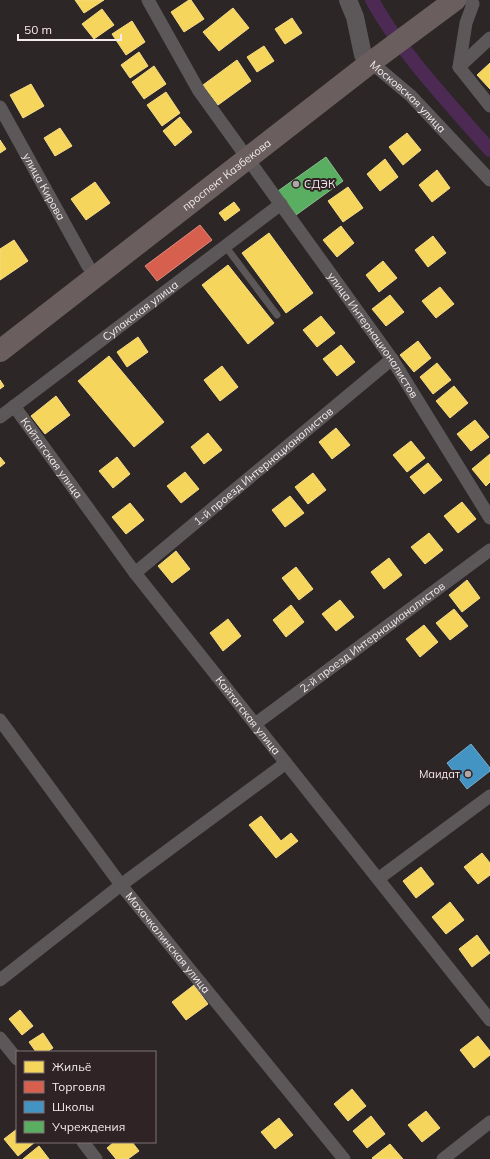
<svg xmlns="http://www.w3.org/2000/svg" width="490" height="1159" font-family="Mulish,sans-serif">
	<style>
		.homes { fill: #f6d55c; stroke: #f6dc87 }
		.shops { fill: #d6604d; stroke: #df8a7d }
		.schools { fill: #4393c3; stroke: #78adcf }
		.public { fill: #5aae61; stroke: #88c08b }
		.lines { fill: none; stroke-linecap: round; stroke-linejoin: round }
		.canal { stroke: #4c2a54; stroke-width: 14 }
		.service { stroke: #5c5758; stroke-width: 7 }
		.minor { stroke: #5c5758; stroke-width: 13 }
		.secondary { stroke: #5c5758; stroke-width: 18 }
		.trunk { stroke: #6a5e5e; stroke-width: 22 }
		.poi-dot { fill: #afa6a7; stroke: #302325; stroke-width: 1.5 }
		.labels { text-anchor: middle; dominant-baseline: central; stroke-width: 4; stroke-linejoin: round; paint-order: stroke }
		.street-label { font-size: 11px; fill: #f5ebec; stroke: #302325 }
		.poi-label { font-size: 11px; fill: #f5ebec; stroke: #302325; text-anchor: start }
	</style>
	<rect width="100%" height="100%" fill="#2d2627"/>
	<!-- homes -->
	<g class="homes">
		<path d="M75,0H104L84,13Z"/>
		<path d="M189,0H191L204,19L184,32L171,12Z"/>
		<path d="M233,8L249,28L219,51L203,32Z"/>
		<path d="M102,9L114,25L94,39L82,24Z"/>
		<path d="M292,18L302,33L285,44L275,29Z"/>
		<path d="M132,21L145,42L126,55L112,34Z"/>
		<path d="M264,46L274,61L257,72L247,57Z"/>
		<path d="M139,52L148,66L130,78L121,65Z"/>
		<path d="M237,60L251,81L218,105L203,85Z"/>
		<path d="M490,63V89L477,75Z"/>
		<path d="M154,66L166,84L144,99L132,82Z"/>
		<path d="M31,84L44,106L23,118L10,95Z"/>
		<path d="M166,92L180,113L162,126L147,105Z"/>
		<path d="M180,117L192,132L175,146L163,131Z"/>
		<path d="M60,128L72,146L55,156L44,138Z"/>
		<path d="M407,133L421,150L403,165L389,147Z"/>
		<path d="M0,140L6,149L0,153Z"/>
		<path d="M385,159L398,177L380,191L367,174Z"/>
		<path d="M437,170L450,188L432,202L419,185Z"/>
		<path d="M95,182L110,203L86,220L71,199Z"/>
		<path d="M348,187L363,208L343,222L328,201Z"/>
		<path d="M234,202L240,210L225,221L219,213Z"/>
		<path d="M341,226L354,243L337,257L323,240Z"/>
		<path d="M269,233L313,293L286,313L242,253Z"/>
		<path d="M433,236L446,253L428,267L415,250Z"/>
		<path d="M14,240L28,261L0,280V249Z"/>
		<path d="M383,261L397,278L379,292L366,275Z"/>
		<path d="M228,265L274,323L248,344L202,285Z"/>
		<path d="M440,287L454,304L436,318L422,301Z"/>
		<path d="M390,295L404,312L386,326L372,309Z"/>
		<path d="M321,316L335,333L317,347L303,330Z"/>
		<path d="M138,337L148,352L127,367L117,352Z"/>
		<path d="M418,341L431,358L414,372L400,355Z"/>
		<path d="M341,345L355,362L337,376L323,359Z"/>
		<path d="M109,356L164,422L134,447L78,381Z"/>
		<path d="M437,363L451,380L433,394L420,377Z"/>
		<path d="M222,366L238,387L220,401L204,380Z"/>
		<path d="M0,380L4,386L0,389Z"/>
		<path d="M454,386L468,403L450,418L436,401Z"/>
		<path d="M56,396L70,415L45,434L31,416Z"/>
		<path d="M475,420L489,437L471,451L457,434Z"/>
		<path d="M336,428L350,445L332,459L319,442Z"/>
		<path d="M208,433L222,450L204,464L191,447Z"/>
		<path d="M411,441L425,458L407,472L393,455Z"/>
		<path d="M490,454V482L486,486L472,469Z"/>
		<path d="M0,457L5,463L0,467Z"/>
		<path d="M117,457L130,474L113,488L99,471Z"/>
		<path d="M428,463L442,480L424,494L410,477Z"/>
		<path d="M185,472L199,489L181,503L167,486Z"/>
		<path d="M313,473L326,490L308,504L295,487Z"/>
		<path d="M290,496L304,513L285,527L272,510Z"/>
		<path d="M462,502L476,519L458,533L444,516Z"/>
		<path d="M130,503L144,520L126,534L112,517Z"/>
		<path d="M429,533L443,550L425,564L411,547Z"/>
		<path d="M176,551L190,569L172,583L158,566Z"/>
		<path d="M389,558L402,575L384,589L371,572Z"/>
		<path d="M296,567L313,589L299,600L282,578Z"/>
		<path d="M467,580L480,598L462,612L449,595Z"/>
		<path d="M340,600L354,617L336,631L322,614Z"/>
		<path d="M291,605L304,622L286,637L273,620Z"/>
		<path d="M454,609L468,626L450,640L436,623Z"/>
		<path d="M228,619L241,636L223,651L210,633Z"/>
		<path d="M424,625L438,642L420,657L406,639Z"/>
		<path d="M261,816L281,841L291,833L298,841L276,858L249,825Z"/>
		<path d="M482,853L490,863V875L478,884L464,867Z"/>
		<path d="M421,867L434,884L416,898L403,881Z"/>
		<path d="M450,902L464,920L446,934L432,917Z"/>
		<path d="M477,935L490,953L472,967L459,949Z"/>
		<path d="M194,985L208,1004L186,1020L172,1002Z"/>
		<path d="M20,1010L33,1026L22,1035L9,1019Z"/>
		<path d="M43,1033L53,1048L47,1052H36L29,1042Z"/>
		<path d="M478,1036L490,1051V1055L474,1068L460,1050Z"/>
		<path d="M352,1089L366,1106L348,1121L334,1104Z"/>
		<path d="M426,1111L440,1128L422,1142L408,1125Z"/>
		<path d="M371,1116L385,1134L367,1148L353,1131Z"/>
		<path d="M279,1118L293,1135L275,1149L261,1132Z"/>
		<path d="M17,1129V1142H35L18,1156L4,1139Z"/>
		<path d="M114,1142H132L139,1151L128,1159H116L107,1148Z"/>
		<path d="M390,1144L403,1159H373L372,1158Z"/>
		<path d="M39,1146L49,1159H23Z"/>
	</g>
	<!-- shops -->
	<path class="shops" d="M200,225L212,240L157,281L145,266Z"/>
	<!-- schools -->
	<path class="schools" d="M471,744L490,768V771L467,789L447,763Z"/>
	<!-- public -->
	<path class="public" d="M326,157L343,181L296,215L278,191Z"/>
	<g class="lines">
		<!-- canal -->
		<path class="canal" d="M372,0C401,53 450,104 490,150"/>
		<!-- service -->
		<path class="service" d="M226,247L277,315"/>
		<!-- minor -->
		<g class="minor">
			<path id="s1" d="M148,0L199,91L392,359L490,518"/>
			<path d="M470,0L473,4L466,23L459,67L490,106"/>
			<path id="s2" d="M366,58L411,96L490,180"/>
			<path d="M459,67L490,38"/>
			<path id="s3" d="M0,107L88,266"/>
			<path id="s4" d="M14,406L135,573L490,1020"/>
			<path id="s5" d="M0,417L281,204"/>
			<path id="s6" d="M135,573L392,359"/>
			<path id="s7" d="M0,720L121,885L344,1159"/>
			<path id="s8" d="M255,724L490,550"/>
			<path d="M378,879L490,796"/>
			<path d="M0,980L121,885L286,763"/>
			<path d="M0,1038L17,1059"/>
			<path d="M83,1142L96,1159"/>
			<path d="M443,1159L490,1122"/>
		</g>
		<!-- secondary -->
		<path class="secondary" d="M348,0L355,17L363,55"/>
		<!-- trunk -->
		<path class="trunk" id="s9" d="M0,351L370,63L455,0"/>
	</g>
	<!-- markers -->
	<g class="poi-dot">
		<circle cx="296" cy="184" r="4"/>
		<circle cx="468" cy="774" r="4"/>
	</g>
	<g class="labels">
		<!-- street labels -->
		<g class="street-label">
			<text stroke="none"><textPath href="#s2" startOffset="57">Московская улица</textPath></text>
			<text stroke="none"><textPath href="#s9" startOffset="287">проспект Казбекова</textPath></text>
			<text stroke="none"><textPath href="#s3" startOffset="91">улица Кирова</textPath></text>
			<text stroke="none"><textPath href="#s5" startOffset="176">Сулакская улица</textPath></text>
			<text stroke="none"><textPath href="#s1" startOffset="404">улица Интернационалистов</textPath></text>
			<text stroke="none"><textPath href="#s4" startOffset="64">Кайтагская улица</textPath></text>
			<text stroke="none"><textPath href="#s6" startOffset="167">1-й проезд Интернацианалистов</textPath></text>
			<text stroke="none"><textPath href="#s8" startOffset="146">2-й проезд Интернацианалистов</textPath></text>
			<text stroke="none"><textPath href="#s4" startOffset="388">Кайтагская улица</textPath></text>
			<text stroke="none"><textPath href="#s7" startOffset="279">Махачкалинская улица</textPath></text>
		</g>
		<!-- poi labels -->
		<g class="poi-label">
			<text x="304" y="184">СДЭК</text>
			<text x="460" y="774" text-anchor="end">Маидат</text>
		</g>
	</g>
	<!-- legend -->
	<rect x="16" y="1051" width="140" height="92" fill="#302325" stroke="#7f7375"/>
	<rect x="24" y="1061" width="20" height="12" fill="#f6d55c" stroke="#7f7375"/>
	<text x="52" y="1071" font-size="12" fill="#f5ebec">Жильё</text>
	<rect x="24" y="1081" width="20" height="12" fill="#d6604d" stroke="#7f7375"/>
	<text x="52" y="1091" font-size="12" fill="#f5ebec">Торговля</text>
	<rect x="24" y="1101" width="20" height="12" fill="#4393c3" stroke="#7f7375"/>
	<text x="52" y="1111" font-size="12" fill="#f5ebec">Школы</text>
	<rect x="24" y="1121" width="20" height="12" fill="#5aae61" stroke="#7f7375"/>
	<text x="52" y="1131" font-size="12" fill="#f5ebec">Учреждения</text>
	<!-- scale -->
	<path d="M18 34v6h103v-6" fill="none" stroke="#f5ebec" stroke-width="2"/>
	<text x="24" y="34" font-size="12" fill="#f5ebec" stroke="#302325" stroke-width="3" paint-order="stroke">50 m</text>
</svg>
